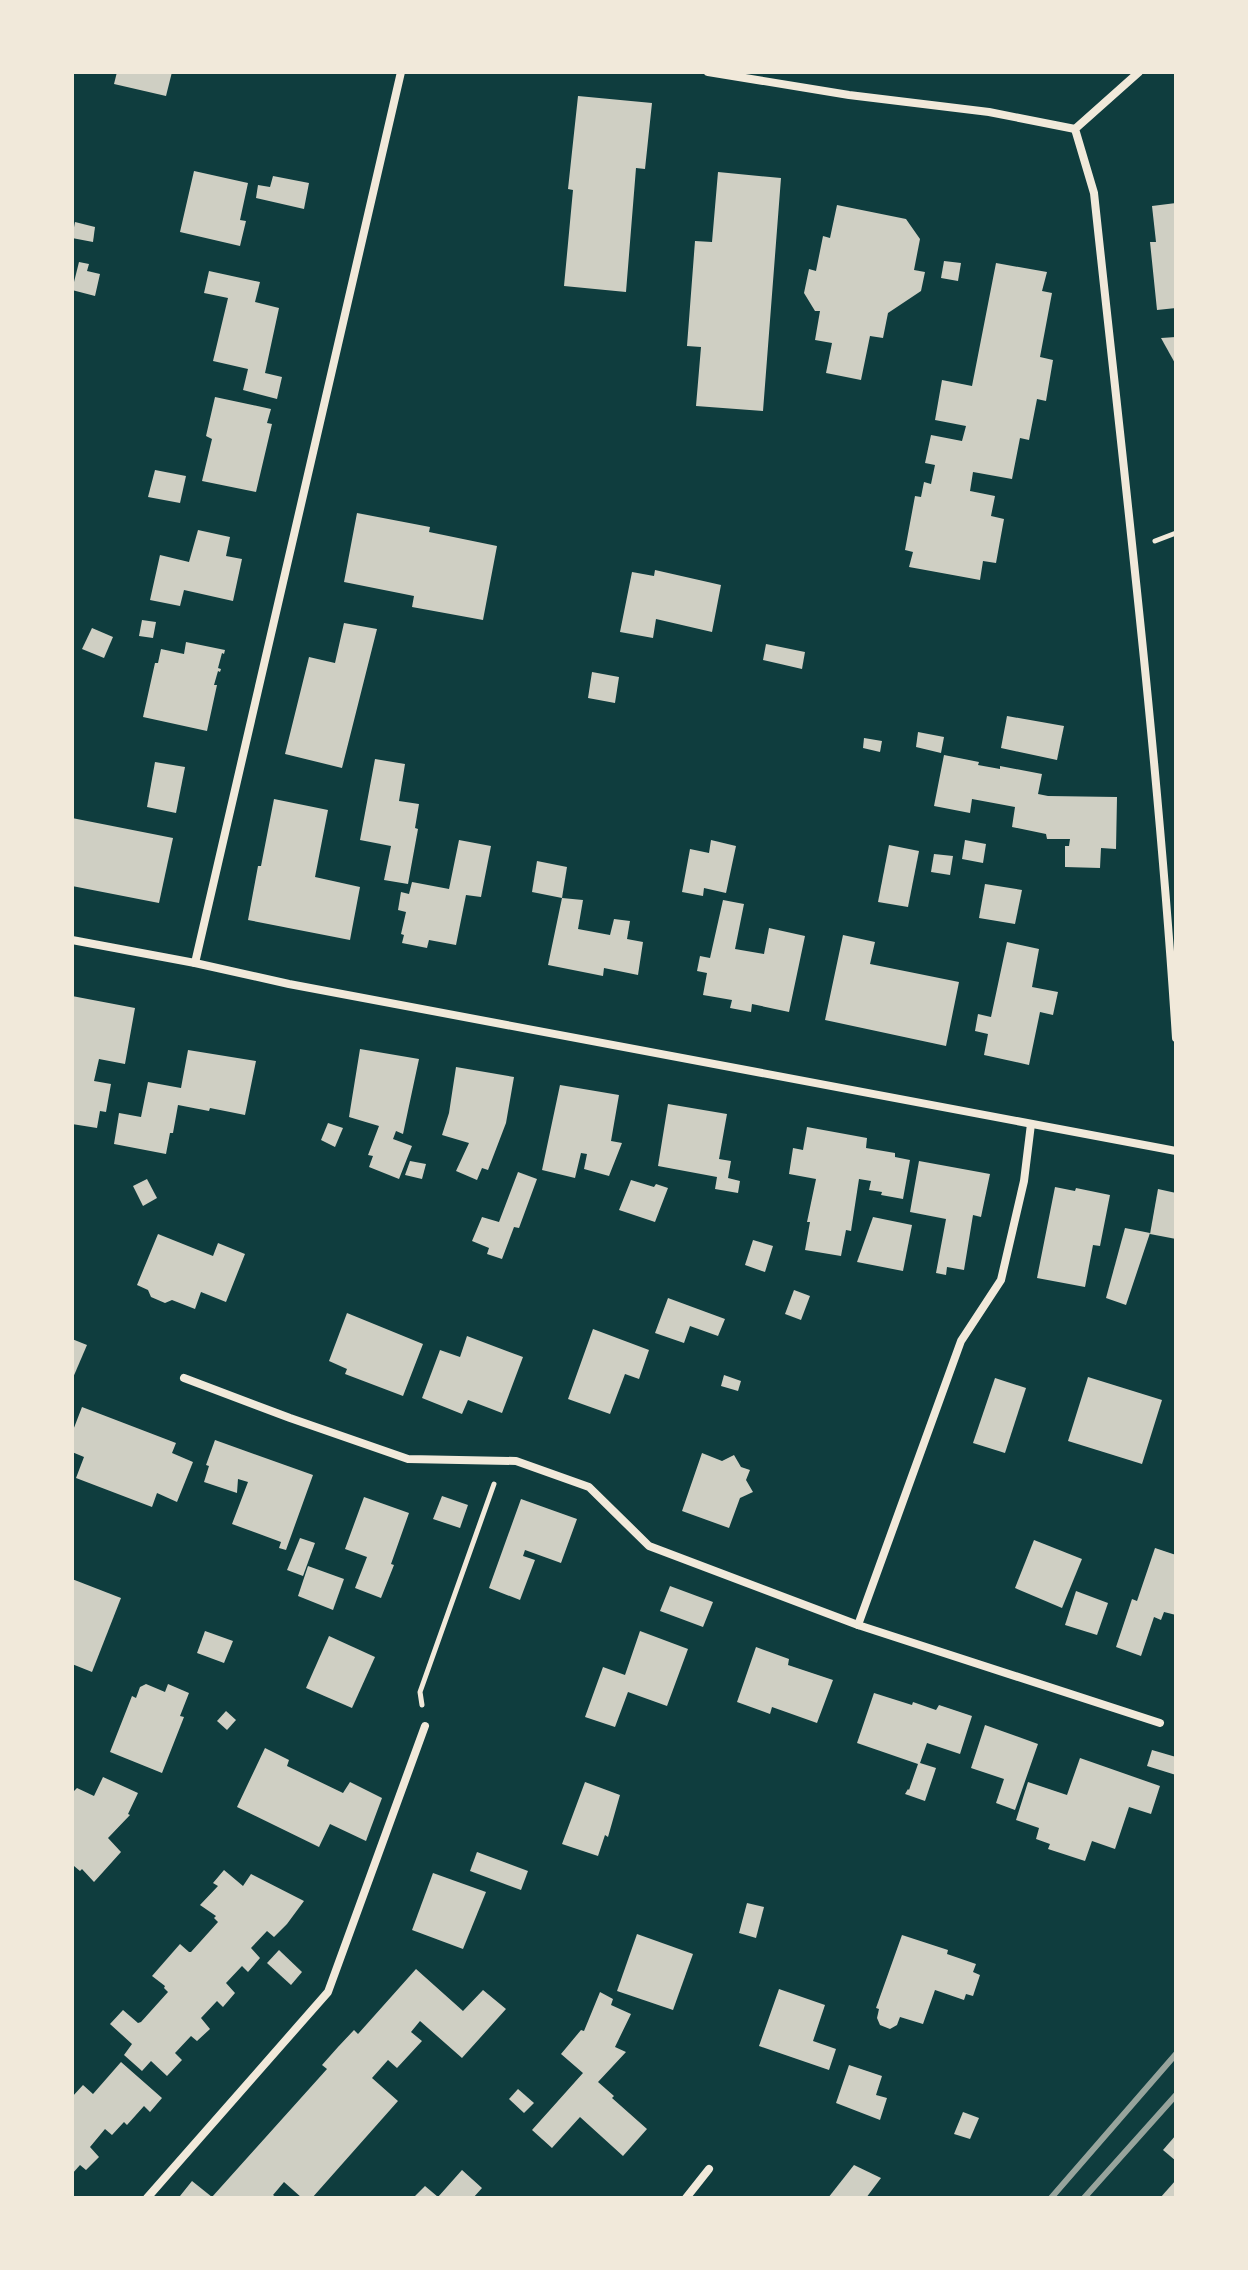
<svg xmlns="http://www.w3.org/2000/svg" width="1248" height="2270" font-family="'Sofia Sans Condensed',sans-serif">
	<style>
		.building { fill: #cfcfc3 }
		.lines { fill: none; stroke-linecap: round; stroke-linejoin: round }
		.path { stroke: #f1e9da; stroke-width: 5 }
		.minor { stroke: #f1e9da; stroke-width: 8 }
		.rail { stroke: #97a49c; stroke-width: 6 }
	</style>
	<rect width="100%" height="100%" fill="#0f3d3e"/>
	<!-- building -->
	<g class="building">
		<path d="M117,72H172L166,96L114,84Z"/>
		<path d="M578,96L652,103L645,169L636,168L626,292L564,286L573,190L568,189Z"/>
		<path d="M194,171L248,183L240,220L246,221L240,246L180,232Z"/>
		<path d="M718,172L781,178L763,411L696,406L701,347L687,346L695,241L712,242Z"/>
		<path d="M273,176L309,183L304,209L256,198L258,185L270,187Z"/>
		<path d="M1176,203V308L1157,310L1150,242H1156L1152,206Z"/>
		<path d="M837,205L906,219L920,239L914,270L925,272L921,291L888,313L883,338L870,336L861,380L826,373L832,343L815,340L820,311H815L804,293L809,269L816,271L823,236L830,238Z"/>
		<path d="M75,222L95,227L93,242L72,238Z"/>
		<path d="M944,261L961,263L958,281L941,278Z"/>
		<path d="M79,262L89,264L87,271L100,274L95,296L72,290Z"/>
		<path d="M996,263L1047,272L1042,291L1052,293L1040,357L1053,360L1046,401L1037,399L1029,440L1020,438L1012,479L973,472L970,491L995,496L991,516L1004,519L996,563L983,561L980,580L909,567L913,552L905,550L915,496L921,497L924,482L931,484L935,465L925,463L931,435L962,441L966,426L935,420L942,380L972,386Z"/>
		<path d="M209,271L260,282L255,302L279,308L265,373L282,377L277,399L243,390L248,369L213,361L228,298L204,293Z"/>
		<path d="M1176,337V365L1161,338Z"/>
		<path d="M215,397L271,409L267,423L272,424L256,492L202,481L212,439L206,436Z"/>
		<path d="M155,470L186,476L180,503L148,497Z"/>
		<path d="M357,513L430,527L429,532L497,546L483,620L412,607L414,596L344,582Z"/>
		<path d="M198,530L230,537L226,556L242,559L233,601L184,590L180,606L150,600L160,555L189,562Z"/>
		<path d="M655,570L721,585L712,632L656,619L653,638L620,632L632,572L654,576Z"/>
		<path d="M142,620L156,622L153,638L139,636Z"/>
		<path d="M344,623L377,629L342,768L285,754L309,657L335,663Z"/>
		<path d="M92,628L113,637L104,658L82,649Z"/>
		<path d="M186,642L225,650L224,654L222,653L218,668L221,669L220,672L218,671L214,685H217L207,731L143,717L155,663H158L161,649L184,654Z"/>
		<path d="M766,644L805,652L802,669L763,660Z"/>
		<path d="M592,672L619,677L615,703L588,698Z"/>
		<path d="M1007,716L1064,726L1057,760L1001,748Z"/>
		<path d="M918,732L944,737L941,753L916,747Z"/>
		<path d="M864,738L882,741L880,752L863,748Z"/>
		<path d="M944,755L979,762L978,765L1000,769V766L1042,774L1038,794L1048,796L1117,797L1116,849L1101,848L1100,868L1065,867V846H1069L1070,839H1047L1046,834L1012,827L1015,807L972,799L970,813L934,806Z"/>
		<path d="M375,759L405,764L399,801L419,804L415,828L418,829L408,884L384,880L391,846L360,840Z"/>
		<path d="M155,762L185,767L176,813L147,807Z"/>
		<path d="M274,799L328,810L315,877L360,887L350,940L248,920L258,866H261Z"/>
		<path d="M72,818L173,838L159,903L72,886Z"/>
		<path d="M459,840L491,846L481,897L466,895L456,945L429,940L427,948L402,943L404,935L401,934L406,912L398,910L401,892L409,894L412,882L449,889Z"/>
		<path d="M711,840L736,846L726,893L704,888L703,896L682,892L690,849L709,853Z"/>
		<path d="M965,840L986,844L983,863L962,859Z"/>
		<path d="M889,845L919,851L908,907L878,902Z"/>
		<path d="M934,854L953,856L950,875L931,872Z"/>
		<path d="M537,861L567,867L562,898L532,892Z"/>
		<path d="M985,884L1022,890L1015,924L979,918Z"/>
		<path d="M562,898L583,900L578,929L610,935L614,919L630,921L627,939L643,942L638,975L604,968L603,976L548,965Z"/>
		<path d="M723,900L744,904L735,949L764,954L769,928L805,936L789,1012L752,1004L751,1012L730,1008L732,1000L703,995L707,973L697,971L700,956L710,958Z"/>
		<path d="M843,935L875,942L870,964L959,982L946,1046L825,1020Z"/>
		<path d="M1007,942L1039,949L1032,987L1058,992L1053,1015L1040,1012L1029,1065L984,1055L988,1034L975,1031L978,1014L991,1017Z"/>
		<path d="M72,996L135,1008L125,1064L99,1059L94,1081L111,1084L106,1112L100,1111L97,1128L72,1124Z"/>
		<path d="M360,1049L419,1059L403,1134L396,1131L393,1139L412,1146L399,1179L369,1167L373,1156L368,1155L379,1126L349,1117Z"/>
		<path d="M188,1050L256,1061L245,1115L210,1108L209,1111L178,1105L173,1133H170L166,1154L114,1144L119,1113L141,1117L148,1082L181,1088Z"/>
		<path d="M456,1067L514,1077L506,1123L488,1170L482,1168L477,1180L456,1171L469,1143L442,1135L449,1113Z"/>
		<path d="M560,1085L619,1095L611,1141L622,1143L609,1176L584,1169L587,1154L581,1153L575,1178L542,1170Z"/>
		<path d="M668,1104L727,1114L719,1159L731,1161L728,1178L740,1181L738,1193L715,1189L717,1177L658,1166Z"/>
		<path d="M328,1123L343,1128L335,1147L321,1140Z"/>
		<path d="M807,1127L867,1138L866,1148L895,1153V1157L910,1160L903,1199L881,1195L882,1192L869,1190L871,1181L859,1179L851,1231L846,1230L841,1256L805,1250L810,1222H807L816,1179L789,1174L793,1148L803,1150Z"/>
		<path d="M410,1161L426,1164L422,1179L405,1175Z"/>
		<path d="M919,1161L990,1174L981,1217L973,1215L964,1270L947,1267L946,1275L936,1273L946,1219L910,1212Z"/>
		<path d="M518,1172L537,1179L519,1228L514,1227L502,1259L487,1254L489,1248L472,1241L482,1217L499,1222Z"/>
		<path d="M147,1179L157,1198L143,1206L133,1186Z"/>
		<path d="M631,1180L654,1187L656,1184L668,1188L655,1222L619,1210Z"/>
		<path d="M1055,1187L1075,1191L1076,1188L1110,1195L1100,1246L1093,1245L1085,1287L1037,1278Z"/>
		<path d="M1158,1189L1176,1193V1239L1150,1234Z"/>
		<path d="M873,1217L912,1225L903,1271L857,1262Z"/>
		<path d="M1125,1228L1150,1233L1126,1305L1106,1298Z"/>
		<path d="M158,1234L213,1256L218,1243L245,1254L226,1302L201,1292L195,1309L172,1300L165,1303L151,1297L148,1290L137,1285Z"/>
		<path d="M753,1240L773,1246L765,1272L745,1265Z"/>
		<path d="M794,1290L810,1296L801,1320L785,1314Z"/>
		<path d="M668,1298L725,1319L718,1336L690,1326L684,1343L655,1333Z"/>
		<path d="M347,1313L423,1344L403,1396L345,1374L347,1369L329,1361Z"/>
		<path d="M593,1329L649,1350L639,1379L625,1374L610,1414L568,1399Z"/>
		<path d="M467,1336L523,1357L502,1413L468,1400L462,1414L422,1398L440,1350L460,1357Z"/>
		<path d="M72,1339L87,1345L72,1380Z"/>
		<path d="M724,1375L741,1381L738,1391L721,1386Z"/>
		<path d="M1088,1377L1162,1400L1142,1464L1068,1441Z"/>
		<path d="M995,1378L1026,1388L1005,1453L973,1443Z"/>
		<path d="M82,1407L176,1443L172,1453L193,1462L177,1502L157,1493L152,1507L76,1478L84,1457L72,1452V1433Z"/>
		<path d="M215,1440L313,1475L286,1550L279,1548L281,1542L232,1524L248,1482L238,1479L237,1493L204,1482L209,1466L206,1465Z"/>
		<path d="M702,1453L722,1461L734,1455L741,1467L750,1470L746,1480L753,1492L740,1498L729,1528L682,1511Z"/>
		<path d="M442,1496L468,1505L460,1528L433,1519Z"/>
		<path d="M364,1497L409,1513L391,1564L394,1565L381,1598L355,1588L367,1557L345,1549Z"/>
		<path d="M521,1499L577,1519L561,1563L525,1550L523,1556L535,1560L520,1600L489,1588Z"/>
		<path d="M300,1538L315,1543L303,1576L287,1570Z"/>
		<path d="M1034,1540L1082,1559L1062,1608L1015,1588Z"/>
		<path d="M1155,1548L1176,1555V1615L1164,1612L1161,1620L1154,1617L1141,1656L1116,1647L1132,1599L1137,1601Z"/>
		<path d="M308,1566L344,1579L333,1610L298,1596Z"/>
		<path d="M72,1579L121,1598L92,1672L72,1664Z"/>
		<path d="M670,1586L713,1602L703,1627L660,1611Z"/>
		<path d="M1076,1591L1108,1603L1097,1635L1065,1625Z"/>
		<path d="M205,1631L233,1641L224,1663L197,1653Z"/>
		<path d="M640,1631L688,1649L667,1706L628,1692L615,1727L585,1717L603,1667L625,1675Z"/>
		<path d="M329,1636L375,1657L352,1708L306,1688Z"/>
		<path d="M756,1647L789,1659L788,1665L833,1680L817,1723L772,1707L770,1714L737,1702Z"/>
		<path d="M146,1684L165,1692L168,1684L189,1693L180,1716L184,1717L162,1773L110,1752L132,1696L136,1698L140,1687Z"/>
		<path d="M874,1693L912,1705L913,1702L936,1710L939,1705L972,1716L960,1754L927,1743L920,1763L936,1768L925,1801L905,1794L908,1789L909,1790L918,1764L857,1743Z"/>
		<path d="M226,1711L236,1720L227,1730L217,1721Z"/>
		<path d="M985,1725L1038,1744L1015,1810L996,1803L1004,1779L971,1768Z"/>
		<path d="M265,1748L289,1760L287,1766L343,1793L350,1782L382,1798L366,1841L330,1824L319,1847L237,1807Z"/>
		<path d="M1152,1750L1176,1757V1775L1147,1766Z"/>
		<path d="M1080,1758L1160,1786L1151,1814L1129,1807L1115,1849L1092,1841L1085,1861L1048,1849L1050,1844L1036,1839L1039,1828L1016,1820L1028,1782L1067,1795Z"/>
		<path d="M103,1777L138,1793L128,1814L130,1815L108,1838L121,1852L94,1882L82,1869L80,1871L74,1866L72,1869V1793L77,1788L94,1796Z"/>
		<path d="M585,1782L620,1795L608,1837L605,1835L598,1856L562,1844Z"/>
		<path d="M477,1852L528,1871L521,1890L470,1871Z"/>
		<path d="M224,1870L243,1886L251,1874L304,1901L287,1924L274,1937L267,1931L251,1948L260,1958L248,1972L242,1966L226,1983L235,1993L223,2007L217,2001L201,2018L210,2029L197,2041L191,2036L175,2053L182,2060L167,2076L151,2061L142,2071L124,2055L132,2044L110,2024L123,2010L138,2023L141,2022L168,1992L164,1988L165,1986L152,1976L180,1944L189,1952H191L218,1922L214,1918L216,1916L200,1905L218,1886L213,1883Z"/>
		<path d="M433,1873L486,1892L463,1949L412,1930Z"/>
		<path d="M747,1903L764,1907L756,1938L739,1933Z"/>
		<path d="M637,1934L693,1954L673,2010L617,1991Z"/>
		<path d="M902,1935L948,1950L947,1954L976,1964L973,1972L980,1975L973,1996L966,1994L964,2000L935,1990L923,2024L900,2017L897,2025L890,2029L880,2025L877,2018L879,2009L876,2008Z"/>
		<path d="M279,1950L302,1972L291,1985L267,1963Z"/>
		<path d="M416,1969L463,2011L483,1990L506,2009L462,2058L420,2021L411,2032L422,2041L397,2068L388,2060L372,2078L398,2101L312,2198H302L284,2182L273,2195L277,2198H181L180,2196L192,2181L212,2197L327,2069L322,2065L338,2047L354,2030L358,2034Z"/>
		<path d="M779,1989L825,2005L813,2041L836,2049L829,2070L759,2046Z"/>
		<path d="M600,1992L613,1999L611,2005L631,2014L615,2047L626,2052L598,2082L614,2096L612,2098L647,2129L623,2156L580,2117L552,2148L532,2130L583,2073L561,2054L581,2030L584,2031Z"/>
		<path d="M121,2062L162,2098L150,2112L144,2106L127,2125L124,2122L112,2135L105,2129L90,2147L99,2157L86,2170L80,2165L72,2174V2097L83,2085L93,2094Z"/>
		<path d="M849,2065L882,2076L876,2095L887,2098L880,2120L836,2103Z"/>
		<path d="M518,2089L534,2103L524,2113L509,2099Z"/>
		<path d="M963,2112L979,2118L970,2139L954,2134Z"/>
		<path d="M1176,2135V2161L1163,2150Z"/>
		<path d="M854,2165L881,2178L866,2198H828Z"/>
		<path d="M462,2170L482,2188L473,2198H413L425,2186L438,2197Z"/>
		<path d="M1176,2180V2198H1160Z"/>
	</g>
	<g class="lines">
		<!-- path -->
		<g class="path">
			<path d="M1155,541L1176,533"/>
			<path d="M422,1705L420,1692L494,1484"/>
		</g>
		<!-- minor -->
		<g class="minor">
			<path d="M708,72L849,95L989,112L1075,129"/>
			<path d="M1139,72L1075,129L1094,193C1124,474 1158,755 1176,1038"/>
			<path d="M72,940L195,963L289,984L1176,1151"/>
			<path d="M195,963L401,72"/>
			<path d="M1031,1124L1024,1181L1001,1280L961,1341L858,1625L1160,1723"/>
			<path d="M184,1378L290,1418L408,1459L516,1461L589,1487L649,1546L858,1625"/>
			<path d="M147,2198L328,1992L425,1726"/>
			<path d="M686,2198L709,2169"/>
		</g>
		<!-- rail -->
		<g class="rail">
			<path d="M1051,2198L1176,2054"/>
			<path d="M1084,2198L1176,2095"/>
		</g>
	</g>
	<!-- border -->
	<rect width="1248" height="2270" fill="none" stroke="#f1e9da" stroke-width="148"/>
</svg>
